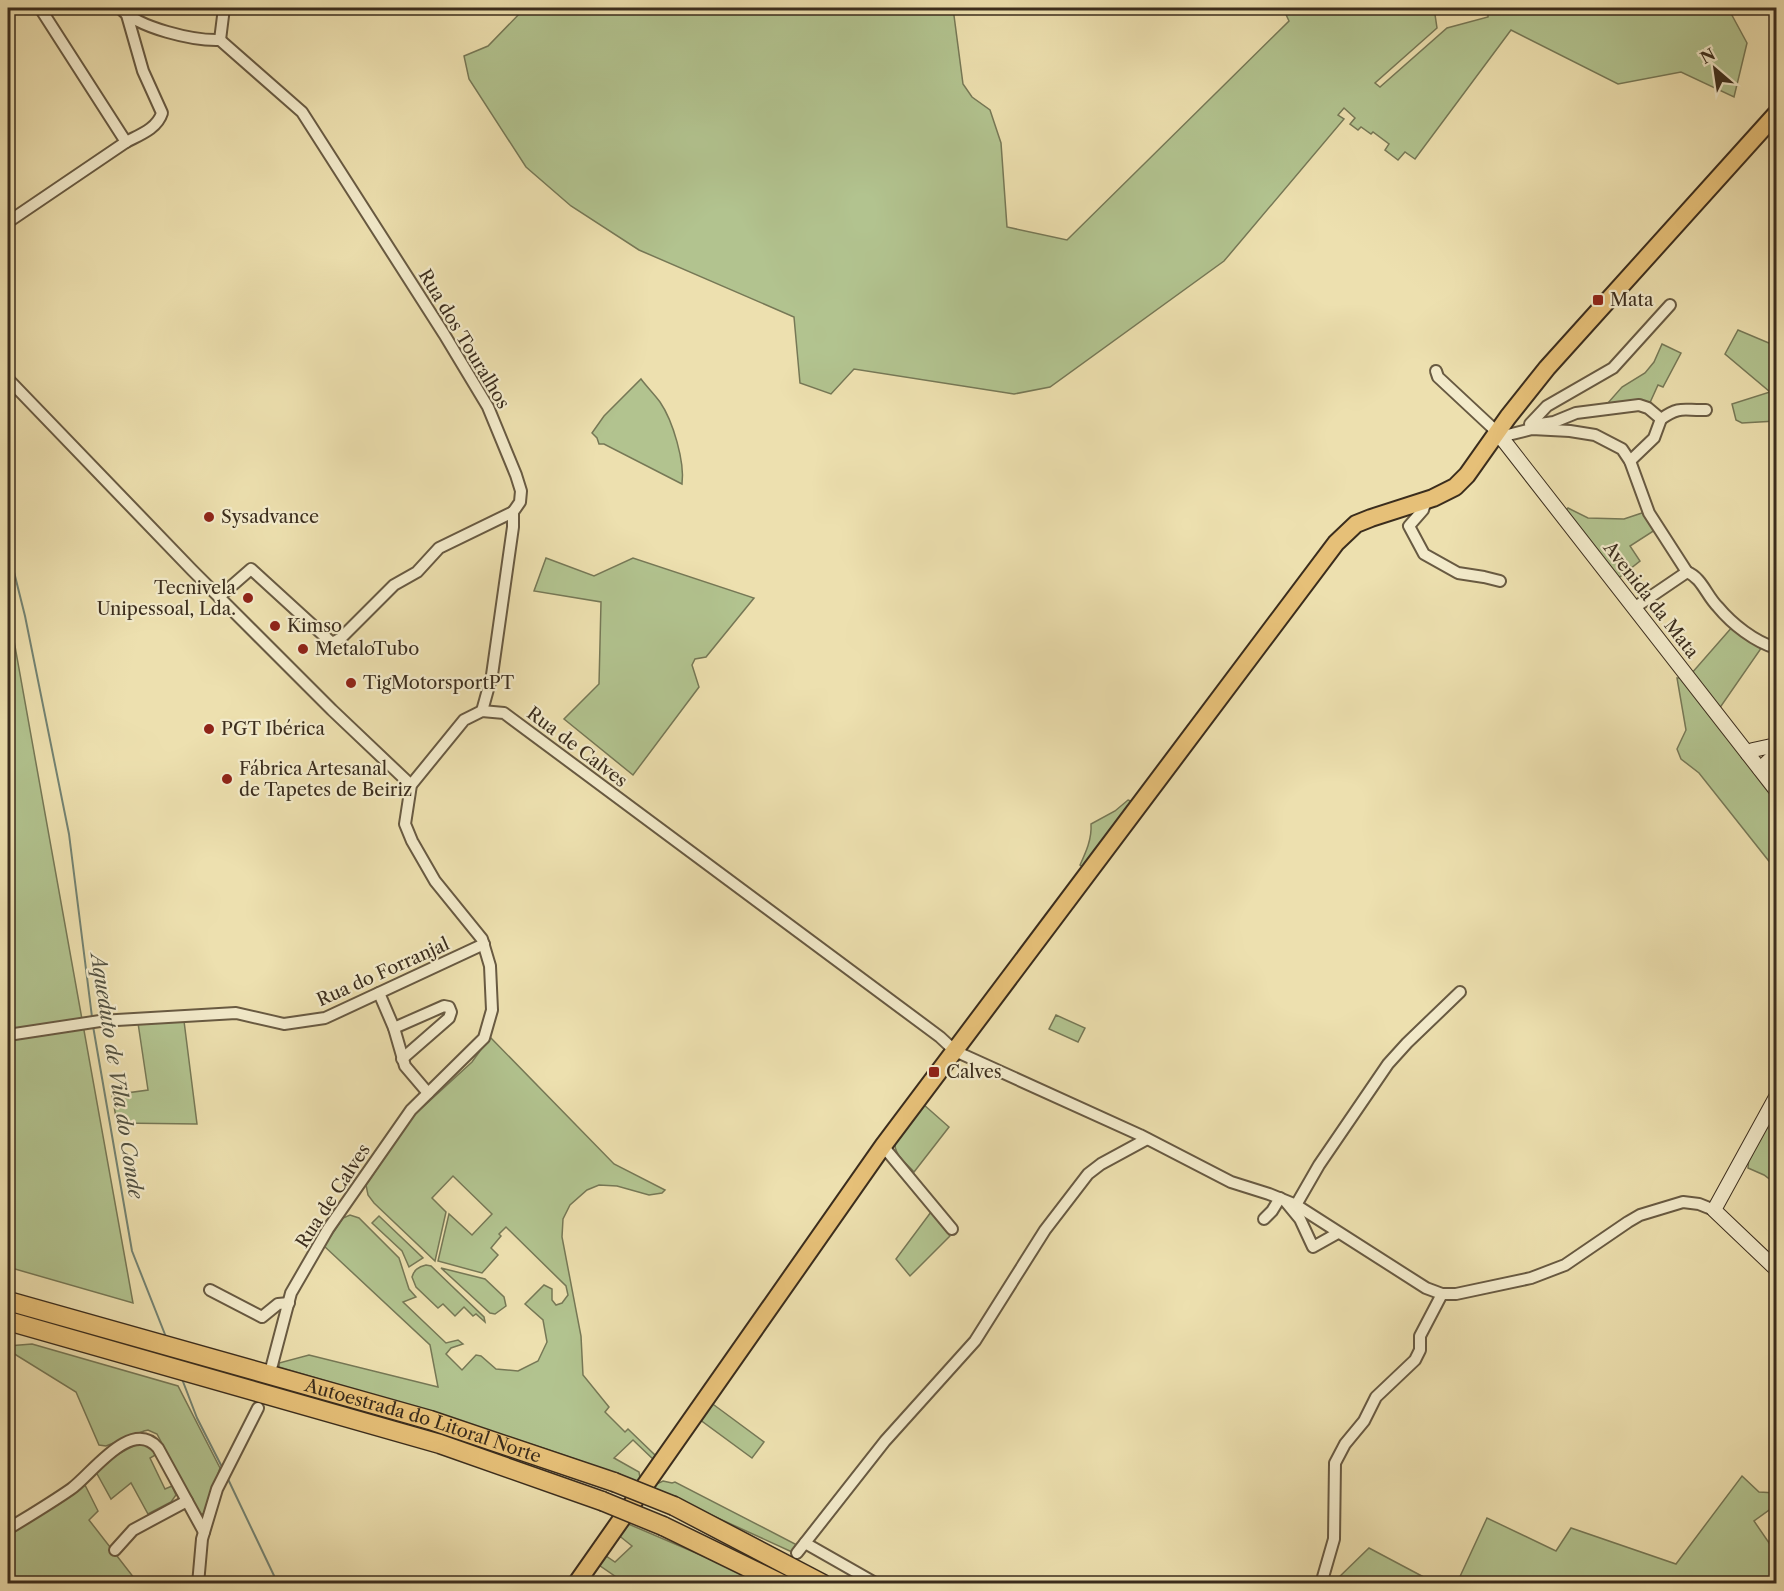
<svg xmlns="http://www.w3.org/2000/svg" width="1784" height="1591" font-family="'Libre Caslon Text',serif">
	<style>
		.green { fill: #b2c38f; stroke: #767856; stroke-width: 1.5 }
		.lines { fill: none; stroke-linecap: round; stroke-linejoin: round }
		.stream { stroke: #738373; stroke-width: 2 }
		.street-casing { stroke: #685a42; stroke-width: 14 }
		.secondary-casing { stroke: #3b2d1d; stroke-width: 16 }
		.primary-casing { stroke: #3b2d1d; stroke-width: 20 }
		.highway-casing { stroke: #3b2d1d; stroke-width: 21 }
		.street { stroke: #f3ebcb; stroke-width: 10 }
		.secondary { stroke: #f3ebcb; stroke-width: 14 }
		.primary { stroke: #e6c078; stroke-width: 16 }
		.highway { stroke: #e6c078; stroke-width: 18 }
		.highway-bridge-casing { stroke: #3b2d1d; stroke-width: 21; stroke-linecap: butt }
		.highway-bridge { stroke: #e6c078; stroke-width: 18 }
		.poi-dot { fill: #8f2418; stroke: #f3ebcb; stroke-width: 2 }
		.labels { text-anchor: middle; dominant-baseline: central; stroke-width: 4.5; stroke-linejoin: round; paint-order: stroke }
		.poi-label { font-size: 18px; fill: #3b2d1d; stroke: #f3ebcb; text-anchor: start }
		.street-label { font-size: 18px; fill: #3b2d1d; stroke: #f3ebcb }
		.water-label { font-size: 20px; font-style: italic; fill: #525141; stroke: #f3ebcb }
	</style>
	<rect width="100%" height="100%" fill="#ede0af"/>
	<filter id="stains"><feTurbulence type="fractalNoise" baseFrequency=".00333" numOctaves="4"/><feColorMatrix values="0 0 0 0 .2 0 0 0 0 .09 0 0 0 0 .02 0 0 0 .5 -.17"/></filter>
	<radialGradient id="worn" r=".72"><stop offset=".6" stop-color="#630" stop-opacity="0"/><stop offset="1" stop-color="#630" stop-opacity=".3"/></radialGradient>
	<!-- green -->
	<g class="green">
		<path d="M525,8H695L729,14L769,8H953L963,84L972,97L990,110L1001,143L1007,227L1067,240L1289,21L1283,8H1434L1437,28L1375,83L1380,87L1447,28L1488,17V8H1728L1747,43L1734,97L1681,72L1618,84L1511,30L1415,159L1405,152L1398,160L1385,150L1389,144L1373,132L1371,134L1361,127L1358,130L1350,124L1355,118L1344,108L1338,115L1344,119L1224,261L1050,387L1014,394L854,369L831,394L800,383L794,317L639,250L571,206L526,167L469,79L464,56L488,46Z"/>
		<path d="M1738,330L1776,346V421L1742,423L1736,420L1732,404L1770,392L1725,354Z"/>
		<path d="M1662,344L1681,353L1663,387L1658,385L1648,407L1607,404L1622,387L1645,373L1654,362Z"/>
		<path d="M641,379C647,387 654,394 660,402C673,421 685,462 682,484L604,444H599L597,438L592,433L604,416Z"/>
		<path d="M1568,508L1588,518L1624,519L1645,512L1655,530L1630,546L1640,561L1616,580L1563,514Z"/>
		<path d="M546,558L594,576L633,558L754,598L706,657L695,659L692,665L699,687L633,775L564,719L599,684L601,602L534,591Z"/>
		<path d="M8,606L9,613L133,1303L8,1267Z"/>
		<path d="M1733,626L1762,647L1719,709L1691,674Z"/>
		<path d="M1677,678H1684L1776,797V870L1699,773L1681,759L1677,749L1686,730Z"/>
		<path d="M1128,800L1135,803L1085,869L1080,865C1086,852 1092,839 1091,824L1115,811Z"/>
		<path d="M1056,1015L1085,1028L1078,1042L1049,1029Z"/>
		<path d="M184,1021L197,1124L117,1123L112,1095L148,1090L138,1023Z"/>
		<path d="M490,1037L614,1164L665,1190L662,1193L649,1195L617,1186L599,1185L587,1190L570,1205L563,1219L562,1237L581,1336L583,1375L609,1407L605,1412L625,1432L628,1429L657,1457L655,1461L633,1440L614,1458L639,1472L641,1483C522,1438 400,1403 279,1367V1363L309,1355L438,1387L430,1345L324,1246L343,1218L350,1215L359,1218L399,1258L409,1289L416,1297L403,1302L446,1343L458,1340L463,1344L451,1348L446,1354L462,1370L476,1355L481,1356L496,1369L518,1371L538,1361L547,1342L543,1320L525,1304L544,1285L552,1289V1300L556,1305L562,1303L568,1295L566,1286L506,1227L499,1234L501,1236L491,1248L498,1255L482,1273L438,1261L449,1214L472,1235L492,1214L453,1176L432,1198L446,1212L435,1261L374,1203L368,1195L366,1185L412,1117L472,1062Z"/>
		<path d="M1776,1103V1184L1764,1175L1748,1168L1749,1156Z"/>
		<path d="M923,1104L949,1127L914,1172C906,1163 893,1154 895,1141Z"/>
		<path d="M931,1212L950,1236L910,1276L896,1259Z"/>
		<path d="M379,1216L423,1258L409,1267L402,1251L372,1223Z"/>
		<path d="M426,1265L431,1266L484,1317L485,1322L476,1314L473,1316L464,1307L455,1316L443,1304L438,1308L416,1287L412,1277C414,1270 418,1267 426,1265Z"/>
		<path d="M441,1268L485,1279L504,1297L506,1306L495,1314L490,1313Z"/>
		<path d="M32,1344L178,1386L220,1468L205,1513L200,1515L157,1434L148,1430L144,1431L106,1446L99,1445L76,1392L8,1350V1346Z"/>
		<path d="M710,1402L764,1442L752,1458L699,1419Z"/>
		<path d="M138,1443L150,1447L157,1454L150,1458L165,1489L172,1486L176,1495L171,1502L148,1514L131,1483L111,1499L96,1472L108,1460Z"/>
		<path d="M1742,1476L1759,1492L1776,1493V1505L1754,1521L1776,1553V1583H1457L1487,1518L1556,1551L1571,1528L1676,1564Z"/>
		<path d="M663,1481L672,1483L675,1482L797,1545L792,1552L650,1487Z"/>
		<path d="M85,1485L98,1511L89,1520L138,1583L8,1584V1535Z"/>
		<path d="M626,1523L766,1583H625L596,1563L603,1554L615,1562L632,1546L617,1534Z"/>
		<path d="M1369,1548L1435,1583H1333Z"/>
	</g>
	<g class="lines">
		<!-- stream -->
		<g class="stream">
			<path d="M8,548L25,616L69,834L92,1017"/>
			<path d="M93,1026L132,1251L166,1337"/>
			<path d="M182,1379L197,1418L223,1469"/>
			<path d="M227,1477L278,1584"/>
		</g>
		<!-- street casing -->
		<g class="street-casing">
			<g id="street">
				<path d="M120,8C138,28 194,41 220,40"/>
				<path d="M220,40L302,112L444,334L488,407L516,475L521,491L520,502L513,512V527L492,675L482,711"/>
				<path d="M220,40L224,8"/>
				<path d="M126,142C139,135 157,129 162,113L143,71L127,15"/>
				<path d="M8,222L126,142L40,8"/>
				<path d="M1436,371L1438,377L1497,432"/>
				<path d="M8,379L192,570L332,710L411,785"/>
				<path d="M1661,419C1681,405 1684,411 1706,410"/>
				<path d="M1530,424L1547,406L1613,368L1670,305"/>
				<path d="M1540,424L1554,422L1576,413L1639,405L1648,408L1661,419"/>
				<path d="M1500,437L1532,429L1570,431L1595,435L1622,449L1630,461L1649,513L1687,572"/>
				<path d="M1630,461L1654,438L1661,419"/>
				<path d="M1426,501L1423,510L1409,526L1424,554L1458,573L1484,577L1500,581"/>
				<path d="M1687,572C1702,578 1706,595 1718,607C1732,624 1755,642 1776,648"/>
				<path d="M219,597L251,569L332,643L341,638L394,585L417,572L439,548L513,512"/>
				<path d="M1634,608L1687,572"/>
				<path d="M379,993L394,1028L405,1066L428,1093"/>
				<path d="M394,1028L444,1006L449,1007L451,1012L449,1018L402,1059"/>
				<path d="M8,1035L100,1021L236,1013L284,1024L325,1018L484,944"/>
				<path d="M883,1146L952,1229"/>
				<path d="M1286,1202L1300,1219L1313,1247L1338,1233"/>
				<path d="M1296,1205L1319,1165L1388,1064L1407,1043L1460,992"/>
				<path d="M1264,1219L1272,1211L1280,1198"/>
				<path d="M210,1290L262,1317L278,1304L289,1303"/>
				<path d="M272,1365L291,1293L328,1229L411,1110L484,1038L492,1010L490,966L482,939L435,881L412,841L405,824L411,785L464,720L482,711L504,713L940,1037L955,1051L1140,1135L1231,1182L1269,1194L1296,1205L1426,1288L1442,1294H1456L1531,1278L1565,1265L1628,1222L1640,1215L1683,1202L1699,1204L1714,1210"/>
				<path d="M8,1529C29,1516 51,1503 71,1489C92,1474 131,1417 158,1448L204,1532"/>
				<path d="M805,1543L877,1584"/>
				<path d="M115,1550L133,1530L187,1501"/>
				<path d="M797,1553L885,1441L975,1341L1045,1230L1088,1174L1101,1164L1147,1139"/>
				<path d="M198,1584L202,1539L217,1489L258,1408"/>
				<path d="M1321,1584L1334,1539L1335,1463L1345,1444L1364,1421L1376,1397L1415,1360L1420,1350V1336L1442,1294"/>
			</g>
		</g>
		<!-- secondary casing -->
		<g class="secondary-casing">
			<g id="secondary">
				<path d="M1497,432L1776,790"/>
				<path d="M1748,754L1753,750L1776,745"/>
				<path d="M1760,769L1776,754"/>
				<path d="M1776,1097L1714,1210L1776,1269"/>
			</g>
		</g>
		<!-- primary casing -->
		<g class="primary-casing">
			<path id="primary" d="M576,1584L883,1146L1336,543L1356,524L1371,518L1433,498L1455,487L1467,475L1508,417L1547,368L1776,114"/>
		</g>
		<!-- highway casing -->
		<g class="highway-casing">
			<g id="highway">
				<path id="s1" d="M8,1301L430,1420L614,1482"/>
				<path d="M8,1321L440,1444L602,1501"/>
				<path d="M674,1506L823,1584"/>
				<path d="M663,1526L782,1584"/>
			</g>
		</g>
		<!-- street -->
		<use href="#street" class="street"/>
		<!-- secondary -->
		<use href="#secondary" class="secondary"/>
		<!-- primary -->
		<use href="#primary" class="primary"/>
		<!-- highway -->
		<use href="#highway" class="highway"/>
		<!-- highway-bridge casing -->
		<g class="highway-bridge-casing">
			<g id="highway-bridge">
				<path d="M614,1482L674,1506"/>
				<path d="M602,1501L663,1526"/>
			</g>
		</g>
		<!-- highway-bridge -->
		<use href="#highway-bridge" class="highway-bridge"/>
	</g>
	<!-- markers -->
	<g class="poi-dot">
		<rect x="1592" y="294" width="12" height="12" rx="3"/>
		<circle cx="209" cy="517" r="6"/>
		<circle cx="248" cy="598" r="6"/>
		<circle cx="275" cy="626" r="6"/>
		<circle cx="303" cy="649" r="6"/>
		<circle cx="351" cy="683" r="6"/>
		<circle cx="209" cy="729" r="6"/>
		<circle cx="227" cy="779" r="6"/>
		<rect x="928" y="1066" width="12" height="12" rx="3"/>
	</g>
	<g class="labels">
		<!-- poi labels -->
		<g class="poi-label">
			<text x="1610" y="300">Mata</text>
			<text x="221" y="517">Sysadvance</text>
			<text x="236" y="588" text-anchor="end">Tecnivela<tspan x="236" dy="21">Unipessoal, Lda.</tspan></text>
			<text x="287" y="626">Kimso</text>
			<text x="315" y="649">MetaloTubo</text>
			<text x="363" y="683">TigMotorsportPT</text>
			<text x="221" y="729">PGT Ibérica</text>
			<text x="239" y="769">Fábrica Artesanal<tspan x="239" dy="21">de Tapetes de Beiriz</tspan></text>
			<text x="946" y="1072">Calves</text>
		</g>
		<!-- street labels -->
		<g class="street-label">
			<text transform="translate(464 339) rotate(59)">Rua dos Touralhos</text>
			<text transform="translate(1651 600) rotate(52)">Avenida da Mata</text>
			<text transform="translate(577 747) rotate(37)">Rua de Calves</text>
			<text transform="translate(383 972) rotate(-24)">Rua do Forranjal</text>
			<text transform="translate(333 1196) rotate(-57)">Rua de Calves</text>
			<text stroke="none"><textPath href="#s1" startOffset="432">Autoestrada do Litoral Norte</textPath></text>
		</g>
		<!-- water labels -->
		<g class="water-label">
			<text transform="translate(117 1076) rotate(81)">Aqueduto de Vila do Conde</text>
		</g>
	</g>
	<!-- margin -->
	<rect width="1784" height="1591" fill="none" stroke="#ede0af" stroke-width="30"/>
	<rect x="9" y="9" width="1766" height="1573" fill="none" stroke="#3b2d1d" stroke-width="3"/>
	<rect x="15" y="15" width="1754" height="1561" fill="none" stroke="#3b2d1d" stroke-width="1.5"/>
	<!-- north arrow -->
	<g transform="translate(1715 69) rotate(331)" stroke="#f3ebcb" stroke-width="4.5" paint-order="stroke">
	<path d="M0-4.5L10 22L0 15L-10 22Z" fill="#3b2d1d"/>
	<text y="-9" font-size="16" font-weight="bold" text-anchor="middle" fill="#3b2d1d">N</text>
	</g>
	<rect width="100%" height="100%" filter="url(#stains)"/>
	<rect width="100%" height="100%" fill="url(#worn)"/>
</svg>
